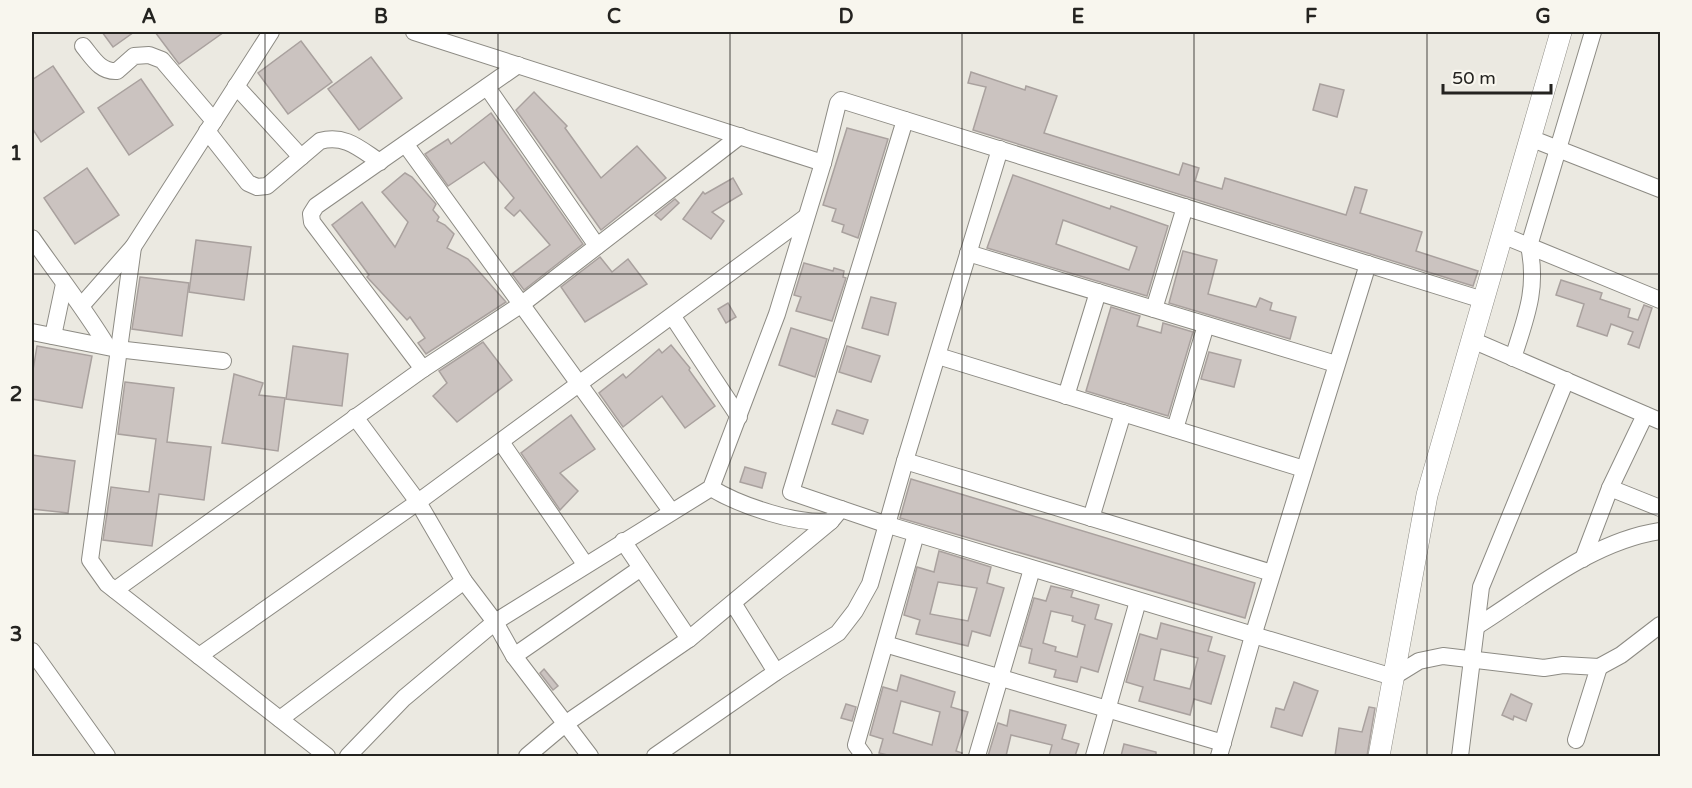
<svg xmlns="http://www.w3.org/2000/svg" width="1692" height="788" font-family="'Varela Round',sans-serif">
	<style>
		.building { fill: #cbc3c0; stroke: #a9a19e; stroke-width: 1.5; fill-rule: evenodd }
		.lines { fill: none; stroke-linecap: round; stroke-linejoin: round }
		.minor-casing { stroke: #8d8b84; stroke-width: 18 }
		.major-casing { stroke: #8d8b84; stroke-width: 22 }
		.minor { stroke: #fff; stroke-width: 16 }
		.major { stroke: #fff; stroke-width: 21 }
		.grid { fill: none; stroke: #242320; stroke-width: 1.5; stroke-opacity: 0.55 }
		.neatline { fill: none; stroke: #242320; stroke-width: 2 }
		.grid-label { font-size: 20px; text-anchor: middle; font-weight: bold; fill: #242320 }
	</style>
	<rect width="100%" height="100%" fill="#ebe9e1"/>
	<!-- building -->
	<g class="building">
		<path d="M102,32H134L113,47Z"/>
		<path d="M155,32H224L179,64Z"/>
		<path d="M301,41L332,82L288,114L258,73Z"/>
		<path d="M371,57L402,98L359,130L328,89Z"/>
		<path d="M53,66L84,112L41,142L32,128V80Z"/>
		<path d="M971,72L1025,90L1026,86L1057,96L1044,133L1179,175L1183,163L1199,168L1195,181L1222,189L1225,178L1346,215L1355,187L1367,190L1360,213L1422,232L1416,251L1478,271L1473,286L973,130L986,87L968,83Z"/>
		<path d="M141,79L173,125L129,155L98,108Z"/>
		<path d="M1320,84L1344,90L1337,117L1313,110Z"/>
		<path d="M534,92L567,126L565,128L601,178L637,146L666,178L601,230L516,110Z"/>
		<path d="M491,113L583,244L524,290L512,274L550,245L520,210L514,216L505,208L514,198L484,162L448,186L425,154L448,139L451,144Z"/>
		<path d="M847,128L888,139L858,238L842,232L844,225L832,221L836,209L823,205Z"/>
		<path d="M87,168L119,215L75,244L44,198Z"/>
		<path d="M405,173L412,177L436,204L433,210L439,217L437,221L445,225L454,234L447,248L468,259L506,302L426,354L418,343L425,338L410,317L407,320L367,277L369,275L332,225L362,202L395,247L408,222L382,192Z"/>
		<path d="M1013,175L1110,209L1111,206L1168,226L1147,296L987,248ZM1063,220L1137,247L1129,270L1056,244Z"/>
		<path d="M733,178L742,194L712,212L724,221L711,239L683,219L703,192L705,194Z"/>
		<path d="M675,199L679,203L661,220L655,215Z"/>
		<path d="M196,240L251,247L244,300L189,292Z"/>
		<path d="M1183,251L1217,260L1208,294L1256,307L1260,298L1272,303L1270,310L1296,317L1290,339L1169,303Z"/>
		<path d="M600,257L612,272L628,259L647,284L585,322L561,287Z"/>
		<path d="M804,263L833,271L834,268L844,271L843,277L846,278L832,321L796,311L801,297L794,295Z"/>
		<path d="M140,277L189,283L182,336L132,329Z"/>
		<path d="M1561,280L1602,293L1600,299L1630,309L1628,317L1638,320L1644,305L1652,308L1639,348L1628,344L1633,332L1611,324L1607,336L1577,326L1584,304L1556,295Z"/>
		<path d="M871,297L896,303L888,335L862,328Z"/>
		<path d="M728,303L736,317L726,323L718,309Z"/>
		<path d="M1111,307L1140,316L1137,326L1161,333L1163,323L1193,332L1168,416L1086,391Z"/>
		<path d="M791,328L827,339L815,377L779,365Z"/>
		<path d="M483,342L512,380L457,422L433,396L447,383L439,371Z"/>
		<path d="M671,345L690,368L689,370L715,406L685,428L662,396L623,427L599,393L623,374L626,378L659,349L662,353Z"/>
		<path d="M37,346L92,356L82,408L32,399V376Z"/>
		<path d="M293,346L348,354L342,406L286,399Z"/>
		<path d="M847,346L880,356L871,382L839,372Z"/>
		<path d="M1209,352L1241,360L1234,387L1201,379Z"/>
		<path d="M234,374L263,383L259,395L285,398L278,451L222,443Z"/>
		<path d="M125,382L174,388L167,442L211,447L204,500L159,494L152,546L103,540L111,487L149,492L156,439L118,434Z"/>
		<path d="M837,410L868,420L863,434L832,424Z"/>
		<path d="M571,415L595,449L560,473L578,491L560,510L521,453Z"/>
		<path d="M32,455L75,461L68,513L32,509Z"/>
		<path d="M745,467L766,473L762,488L740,482Z"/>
		<path d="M911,479L1255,583L1245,618L900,518Z"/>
		<path d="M939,551L991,567L987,583L1004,588L990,636L972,631L968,646L916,634L920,620L904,615L917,567L934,572ZM938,582L977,588L968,621L930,614Z"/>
		<path d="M1051,586L1073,591L1071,597L1099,605L1095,619L1112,624L1098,672L1081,667L1077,682L1054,677L1056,670L1029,663L1032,649L1020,646L1034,598L1046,601ZM1051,611L1073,616L1072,621L1085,625L1077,657L1055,651L1056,647L1043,643Z"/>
		<path d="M1161,623L1212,637L1208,651L1225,656L1211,704L1194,699L1190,715L1139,701L1143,687L1126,682L1140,634L1157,639ZM1161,649L1198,658L1190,689L1154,680Z"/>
		<path d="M544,669L558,686L553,690L540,673Z"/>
		<path d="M901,675L955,692L951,707L968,712L956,751L962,753L961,756H892L879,753L883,739L870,735L883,687L897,691ZM901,701L940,712L932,745L893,733Z"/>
		<path d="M1294,682L1318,691L1302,736L1271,727L1276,708L1284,710Z"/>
		<path d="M1511,694L1532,704L1526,721L1514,716L1513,720L1502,715Z"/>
		<path d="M846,704L856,707L852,721L841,718Z"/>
		<path d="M1369,707L1375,708L1367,756H1335L1339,728L1362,732Z"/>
		<path d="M1010,710L1066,725L1062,739L1079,744L1075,756H1049L1052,745L1011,735L1006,756H988L998,723L1007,726Z"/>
		<path d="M1124,744L1156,752V756H1121Z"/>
	</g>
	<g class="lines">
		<!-- minor casing -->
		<g class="minor-casing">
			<g id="minor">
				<path d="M414,32L823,163"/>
				<path d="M83,46C93,58 100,72 117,71L134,56L149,55L162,60L214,121"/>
				<path d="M236,86L301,157"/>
				<path d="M487,87L597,246"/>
				<path d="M905,120L791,492L885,524L1393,677L1419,661L1443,656L1544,668L1563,665L1599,667L1576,740"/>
				<path d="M207,131L248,183L257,187L267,186L320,141C345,134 360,149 380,162"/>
				<path d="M1530,138L1660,189"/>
				<path d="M406,145L671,511"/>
				<path d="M1000,149L905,461L1272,573"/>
				<path d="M1502,235L1660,300"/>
				<path d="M32,238C57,274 84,308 107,346"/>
				<path d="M133,247L90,560L107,584L327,756"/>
				<path d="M968,253L1336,364"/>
				<path d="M82,305L133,247L271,32"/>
				<path d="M1154,309L1185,207"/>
				<path d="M673,317L739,417"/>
				<path d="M32,332L117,349L223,361"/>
				<path d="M53,336L64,284"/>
				<path d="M1472,340L1660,421"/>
				<path d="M938,356L1304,469"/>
				<path d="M1513,358C1526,317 1538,289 1529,246L1593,32"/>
				<path d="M423,369L312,222L311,214L316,206L518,65"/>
				<path d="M1066,396L1098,292"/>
				<path d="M355,417L418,502L464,581L495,622L514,656L590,756"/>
				<path d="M1175,429L1206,325"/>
				<path d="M501,442L585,564"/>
				<path d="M711,488C739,505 799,526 831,521"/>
				<path d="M1610,488L1660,508"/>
				<path d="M1091,518L1123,413"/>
				<path d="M623,541L689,639"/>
				<path d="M1583,559L1610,488L1645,415"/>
				<path d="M115,590L423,369L522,304L740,136"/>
				<path d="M733,603L776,672"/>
				<path d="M1477,626C1534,590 1593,541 1660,531"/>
				<path d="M885,644L1223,743"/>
				<path d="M32,651L107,756"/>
				<path d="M199,656L418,502L806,217"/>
				<path d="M514,656L641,568"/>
				<path d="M1599,667L1621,655L1660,625"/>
				<path d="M280,719L464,581"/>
				<path d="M348,756L404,698L495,622L711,488L777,314L823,163L838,103L841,100L1483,300"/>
				<path d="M527,756L565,724L689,639L831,521L841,509"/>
				<path d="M655,756L776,672L838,633L855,611L870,584L905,461"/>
				<path d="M864,756L856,745L916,534"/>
				<path d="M977,756L1032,569"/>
				<path d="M1094,756L1138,601"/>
				<path d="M1219,756L1253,636L1368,264"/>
				<path d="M1460,756L1481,587L1566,380"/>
			</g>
		</g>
		<!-- major casing -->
		<g class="major-casing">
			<path id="major" d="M1379,756L1427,495L1561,32"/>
		</g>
		<!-- minor -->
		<use href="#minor" class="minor"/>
		<!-- major -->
		<use href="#major" class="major"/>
	</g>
	<!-- grid -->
	<path class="grid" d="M265,32V756M498,32V756M730,32V756M962,32V756M1194,32V756M1427,32V756M32,274H1660M32,514H1660"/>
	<!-- border -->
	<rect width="1692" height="788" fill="none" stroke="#f8f6ee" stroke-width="66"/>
	<!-- scale -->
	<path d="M1443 84v9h108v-9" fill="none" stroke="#242320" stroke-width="3"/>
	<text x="1452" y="84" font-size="18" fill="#242320" stroke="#f8f6ee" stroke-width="4.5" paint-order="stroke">50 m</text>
	<rect x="33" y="33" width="1626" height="722" class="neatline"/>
	<g class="grid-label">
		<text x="149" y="23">A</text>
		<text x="381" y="23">B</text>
		<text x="614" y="23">C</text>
		<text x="846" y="23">D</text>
		<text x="1078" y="23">E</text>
		<text x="1311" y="23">F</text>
		<text x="1543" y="23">G</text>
		<text x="16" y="160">1</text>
		<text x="16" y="401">2</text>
		<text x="16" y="641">3</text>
	</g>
</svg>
